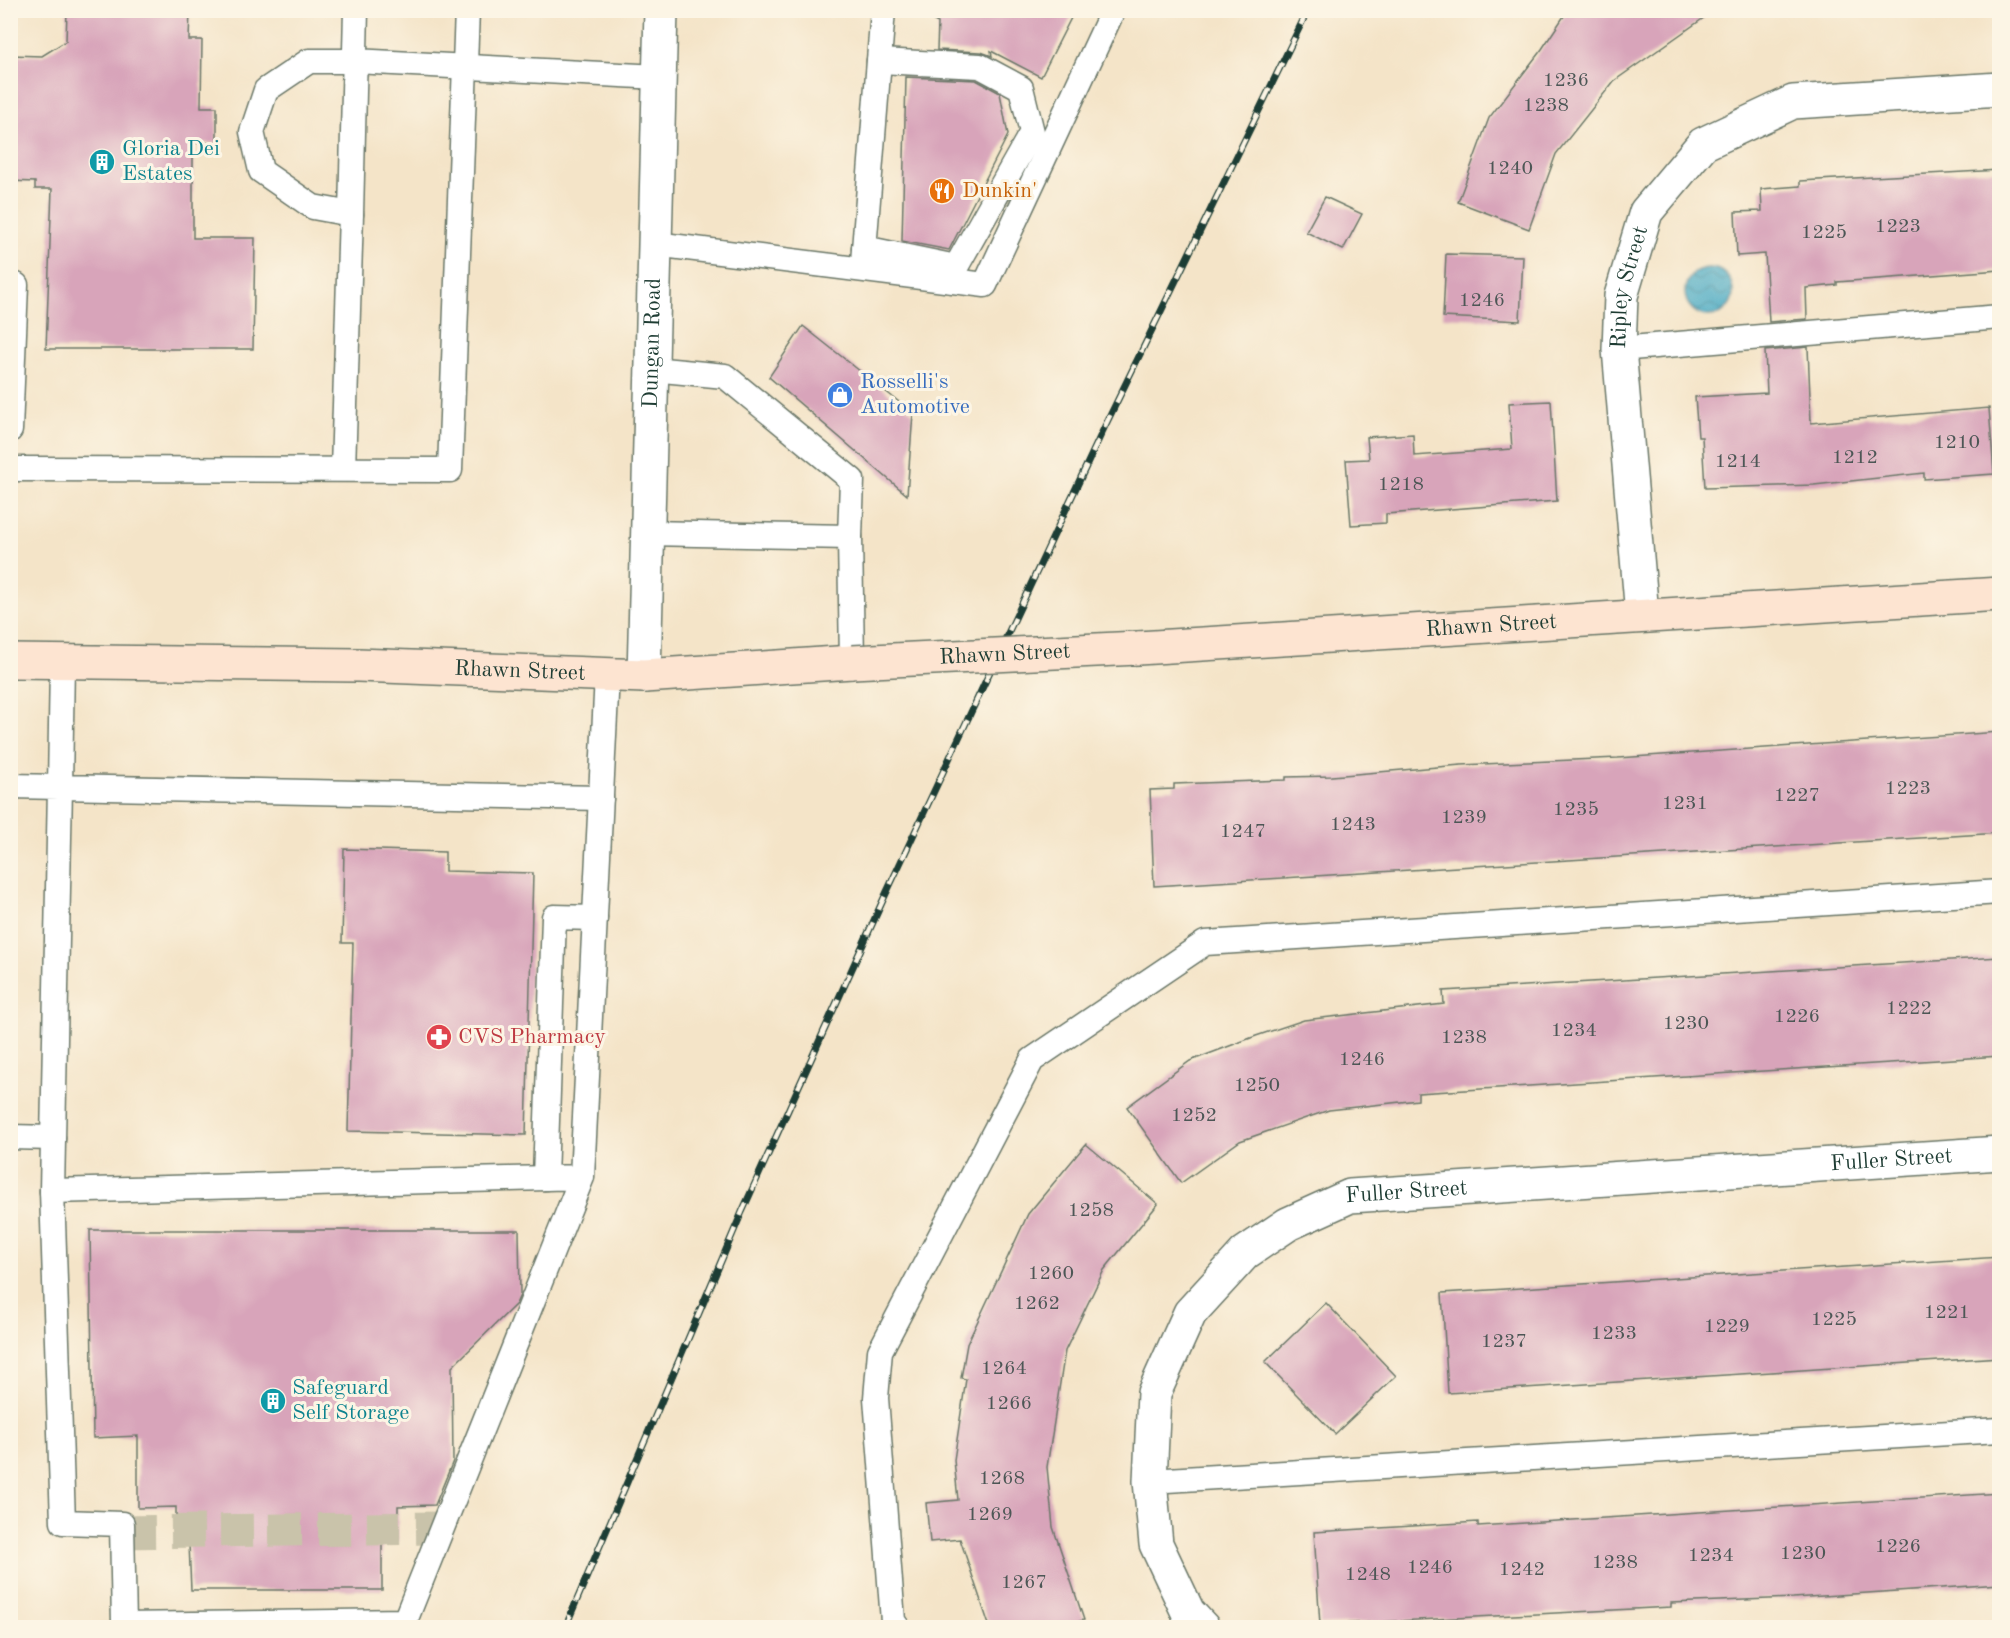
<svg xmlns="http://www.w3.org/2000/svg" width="2010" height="1638" font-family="'Old Standard TT',serif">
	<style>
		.water { fill: url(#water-waves); stroke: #32727c; stroke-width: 1.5 }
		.building { fill: #d8a4ba }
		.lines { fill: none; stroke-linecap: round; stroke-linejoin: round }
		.minor-tunnel { stroke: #c9c3aa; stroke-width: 33; stroke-dasharray: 33 16; stroke-linecap: butt }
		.service-casing { stroke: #6a7768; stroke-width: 27 }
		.minor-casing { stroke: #6a7768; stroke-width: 36 }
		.tertiary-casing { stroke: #6a7768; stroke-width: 36 }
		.secondary-casing { stroke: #6a7768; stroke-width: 36 }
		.service { stroke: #fff; stroke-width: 24 }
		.minor { stroke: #fff; stroke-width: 33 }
		.tertiary { stroke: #fff; stroke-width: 33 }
		.secondary { stroke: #fde4d1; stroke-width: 33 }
		.rail-casing { stroke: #1f3d34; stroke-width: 7 }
		.rail { stroke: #fcf5e5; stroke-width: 4.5; stroke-dasharray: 14; stroke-linecap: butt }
		.secondary-bridge-casing { stroke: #6a7768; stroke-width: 36; stroke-linecap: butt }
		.secondary-bridge { stroke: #fde4d1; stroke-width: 33 }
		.labels { text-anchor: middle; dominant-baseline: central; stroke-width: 6; stroke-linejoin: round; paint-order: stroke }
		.number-label { font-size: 20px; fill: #4d5756 }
		.culture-label { font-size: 22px; fill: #0d838f; stroke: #fcf5e5; text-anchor: start }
		.food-label { font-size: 22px; fill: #c56008; stroke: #fcf5e5; text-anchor: start }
		.street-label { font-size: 22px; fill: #1f3d34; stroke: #fcf5e5 }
		.shop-label { font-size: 22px; fill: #366cbe; stroke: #fcf5e5; text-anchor: start }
		.health-label { font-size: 22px; fill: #be3a42; stroke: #fcf5e5; text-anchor: start }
	</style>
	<defs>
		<pattern id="water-waves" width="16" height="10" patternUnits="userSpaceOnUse" patternTransform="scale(1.5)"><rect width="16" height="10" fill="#44a8c3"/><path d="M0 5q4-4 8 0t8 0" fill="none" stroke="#388a9f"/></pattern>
	</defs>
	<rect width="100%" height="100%" fill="#fcf5e5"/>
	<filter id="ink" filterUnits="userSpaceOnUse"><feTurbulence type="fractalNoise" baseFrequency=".0167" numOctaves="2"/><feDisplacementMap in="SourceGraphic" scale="12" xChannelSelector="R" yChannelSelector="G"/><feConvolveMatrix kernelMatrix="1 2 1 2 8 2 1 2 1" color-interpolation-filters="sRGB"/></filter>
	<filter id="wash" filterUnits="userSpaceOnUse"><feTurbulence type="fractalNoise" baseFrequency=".008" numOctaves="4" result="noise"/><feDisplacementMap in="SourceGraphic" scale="24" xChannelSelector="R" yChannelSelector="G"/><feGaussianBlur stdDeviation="1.35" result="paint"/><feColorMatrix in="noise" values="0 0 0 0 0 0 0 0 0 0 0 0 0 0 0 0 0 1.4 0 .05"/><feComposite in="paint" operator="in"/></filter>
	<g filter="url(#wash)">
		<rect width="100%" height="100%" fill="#f4e4c8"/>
		<!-- water -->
		<circle class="water" cx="1709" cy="292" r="24"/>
		<g id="blocks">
			<!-- building -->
			<g class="building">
				<path d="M67,10H190L189,40H202L201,107H217V143H193V238H255L253,349H46L52,189H35V182L10,181V55L42,56L66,41Z"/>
				<path d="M913,10H1075L1041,77L991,51L992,56L981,52L937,50L938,23Z"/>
				<path d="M1568,10H1715L1614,81L1556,154L1529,229L1458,202L1489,118L1542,49Z"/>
				<path d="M906,77L976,80L1000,93L1008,135L949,250L902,241Z"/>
				<path d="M2000,170V270L1837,282V285L1806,288L1807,319L1769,322L1765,254L1737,256L1735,212L1762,211L1761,189L1800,186V181Z"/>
				<path d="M1325,197L1362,214L1343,250L1306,232Z"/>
				<path d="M1446,254L1523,256L1520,321L1443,317Z"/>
				<path d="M803,326L913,413L907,495L769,377Z"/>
				<path d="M1808,347L1811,423L1989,408L1994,474L1924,479V473L1814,485L1705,488L1702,437H1698L1695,397L1767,393L1765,351Z"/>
				<path d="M1551,401L1557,501L1386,514V523L1351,525L1346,460L1369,459L1367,437L1413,434L1414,456L1512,449L1509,403Z"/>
				<path d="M2000,732V833L1154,886L1150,790L1174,789V784L1286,780V777L1332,776L1461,765L1618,758Z"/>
				<path d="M344,849L445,852V871L533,873L526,1135L348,1131L353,943H342Z"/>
				<path d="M2000,957V1056L1418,1093V1100L1329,1110L1240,1141L1181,1183L1127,1107L1190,1061L1256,1036L1304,1020L1444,1004L1443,991Z"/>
				<path d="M1086,1144L1158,1204L1104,1270L1065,1351L1047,1467L1053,1527L1084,1620L1058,1628H990L960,1539L930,1542L926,1503L958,1500L954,1460L966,1379L961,1378L967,1344L1028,1214Z"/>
				<path d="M90,1230H519L520,1295L516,1304L452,1367L453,1461L435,1505L398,1506V1541L382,1542V1590H191L189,1544L176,1543V1507L138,1508V1436L93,1438Z"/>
				<path d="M2000,1257V1357L1448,1393L1442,1293Z"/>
				<path d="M1326,1303L1396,1376L1335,1434L1265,1362Z"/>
				<path d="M2000,1493V1584L1793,1598L1671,1603V1607L1320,1625L1314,1532L1478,1522V1526Z"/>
			</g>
		</g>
	</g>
	<g filter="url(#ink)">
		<use href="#blocks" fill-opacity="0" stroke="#6a7768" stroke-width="1.5"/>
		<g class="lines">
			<!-- minor-tunnel -->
			<path class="minor-tunnel" d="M122,1532L442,1528"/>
			<!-- service casing -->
			<g class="service-casing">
				<g id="service">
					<path d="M356,10L351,214L313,207L261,171L252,132L266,90L309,61H355L659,77"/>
					<path d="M655,244L985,285L1113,10"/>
					<path d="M864,248L956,267L1032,132L1021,88L980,66L879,61"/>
					<path d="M863,262L883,10"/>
					<path d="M1619,349L2000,317"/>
					<path d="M10,430L16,285"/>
					<path d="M10,469L450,470L467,10"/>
					<path d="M343,469L351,214"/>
					<path d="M647,533L850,537L852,480L725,376L652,369"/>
					<path d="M850,537L852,662"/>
					<path d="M62,663L60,787L601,798"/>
					<path d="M10,786L60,787L52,1191"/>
					<path d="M10,1137L53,1138"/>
					<path d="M582,1177L405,1621L124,1625L122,1524L63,1522L52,1191L582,1177L607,675"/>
					<path d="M545,1178L554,917L595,918"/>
					<path d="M1150,1481L2000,1430"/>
					<path d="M898,1628L893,1621L876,1398L880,1351L1032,1060L1205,943L2000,892"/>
				</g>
			</g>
			<!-- minor casing -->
			<g class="minor-casing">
				<g id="minor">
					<path id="s1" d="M1642,615L1619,349L1621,296L1646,212L1703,144L1793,102L2000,89"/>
					<path id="s2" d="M1203,1628L1188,1612L1156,1544L1150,1481L1154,1393L1190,1313L1245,1253L1288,1224L1350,1196L2000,1153"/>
				</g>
			</g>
			<!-- tertiary casing -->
			<g class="tertiary-casing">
				<g id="tertiary">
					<path id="s3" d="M644,676L661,10"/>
				</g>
			</g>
			<!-- secondary casing -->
			<g class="secondary-casing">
				<g id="secondary">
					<path id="s4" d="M1138,648L2000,594"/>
					<path id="s5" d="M10,661L358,665L644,676L852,662"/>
				</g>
			</g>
			<!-- service -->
			<use href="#service" class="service"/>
			<!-- minor -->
			<use href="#minor" class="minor"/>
			<!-- tertiary -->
			<use href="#tertiary" class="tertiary"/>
			<!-- secondary -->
			<use href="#secondary" class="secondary"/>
			<!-- rail casing -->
			<g class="rail-casing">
				<path id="rail" d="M565,1628L742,1212L884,898L1105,426L1308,10"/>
			</g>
			<!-- rail -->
			<use href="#rail" class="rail"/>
			<!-- secondary-bridge casing -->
			<g class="secondary-bridge-casing">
				<g id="secondary-bridge">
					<path id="s6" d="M852,662L1138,648"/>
				</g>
			</g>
			<!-- secondary-bridge -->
			<use href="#secondary-bridge" class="secondary-bridge"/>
		</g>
	</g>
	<!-- icons -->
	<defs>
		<g id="building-disc" transform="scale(1.35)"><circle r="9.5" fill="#0f9aa8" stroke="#fcf5e5"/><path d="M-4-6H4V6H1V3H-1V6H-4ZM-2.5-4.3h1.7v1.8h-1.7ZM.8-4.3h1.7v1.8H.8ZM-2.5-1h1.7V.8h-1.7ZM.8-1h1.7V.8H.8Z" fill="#fff"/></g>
		<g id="restaurant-disc" transform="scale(1.35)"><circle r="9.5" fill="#e8710a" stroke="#fcf5e5"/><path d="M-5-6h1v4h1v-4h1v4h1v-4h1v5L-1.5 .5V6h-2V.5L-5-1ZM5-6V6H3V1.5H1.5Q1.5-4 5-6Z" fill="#fff"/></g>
		<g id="shop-disc" transform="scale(1.35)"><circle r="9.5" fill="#3f7fe0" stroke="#fcf5e5"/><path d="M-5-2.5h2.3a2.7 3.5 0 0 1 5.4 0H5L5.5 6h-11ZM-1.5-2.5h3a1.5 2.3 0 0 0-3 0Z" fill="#fff"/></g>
		<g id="pharmacy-disc" transform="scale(1.35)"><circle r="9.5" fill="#e0444e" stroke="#fcf5e5"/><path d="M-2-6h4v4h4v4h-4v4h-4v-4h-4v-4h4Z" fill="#fff"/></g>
	</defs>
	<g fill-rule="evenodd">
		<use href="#building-disc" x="102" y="162"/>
		<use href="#restaurant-disc" x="942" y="191"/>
		<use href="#shop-disc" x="840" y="395"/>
		<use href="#pharmacy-disc" x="439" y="1037"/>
		<use href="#building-disc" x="273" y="1401"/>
	</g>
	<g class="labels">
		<!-- number labels -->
		<g class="number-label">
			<text x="1566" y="81">1236</text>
			<text x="1546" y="106">1238</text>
			<text x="1510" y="169">1240</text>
			<text x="1898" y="227">1223</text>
			<text x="1824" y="233">1225</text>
			<text x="1482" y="301">1246</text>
			<text x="1957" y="443">1210</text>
			<text x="1855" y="458">1212</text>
			<text x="1738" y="462">1214</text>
			<text x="1401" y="485">1218</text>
			<text x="1908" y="789">1223</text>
			<text x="1797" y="796">1227</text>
			<text x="1685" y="804">1231</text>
			<text x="1576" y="810">1235</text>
			<text x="1464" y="818">1239</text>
			<text x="1353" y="825">1243</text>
			<text x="1243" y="832">1247</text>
			<text x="1909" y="1009">1222</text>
			<text x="1797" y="1017">1226</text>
			<text x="1686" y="1024">1230</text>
			<text x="1574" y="1031">1234</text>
			<text x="1464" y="1038">1238</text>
			<text x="1362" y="1060">1246</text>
			<text x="1257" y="1086">1250</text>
			<text x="1194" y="1116">1252</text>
			<text x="1091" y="1211">1258</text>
			<text x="1051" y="1274">1260</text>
			<text x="1037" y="1304">1262</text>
			<text x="1947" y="1313">1221</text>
			<text x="1834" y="1320">1225</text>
			<text x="1727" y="1327">1229</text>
			<text x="1614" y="1334">1233</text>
			<text x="1504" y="1342">1237</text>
			<text x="1004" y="1369">1264</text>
			<text x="1009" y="1404">1266</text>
			<text x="1002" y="1479">1268</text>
			<text x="990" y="1515">1269</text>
			<text x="1898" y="1547">1226</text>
			<text x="1803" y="1554">1230</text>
			<text x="1711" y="1556">1234</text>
			<text x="1615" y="1563">1238</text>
			<text x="1430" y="1568">1246</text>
			<text x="1522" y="1570">1242</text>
			<text x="1368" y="1575">1248</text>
			<text x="1024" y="1583">1267</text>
		</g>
		<!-- culture labels -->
		<g class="culture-label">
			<text x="122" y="149">Gloria Dei<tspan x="122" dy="25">Estates</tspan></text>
			<text x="292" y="1388">Safeguard<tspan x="292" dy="25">Self Storage</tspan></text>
		</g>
		<!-- food labels -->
		<g class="food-label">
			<text x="962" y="191">Dunkin'</text>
		</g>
		<!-- street labels -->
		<g class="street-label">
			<text stroke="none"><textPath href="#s1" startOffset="330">Ripley Street</textPath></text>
			<text stroke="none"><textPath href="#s3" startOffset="333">Dungan Road</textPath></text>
			<text stroke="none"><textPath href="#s4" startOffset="354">Rhawn Street</textPath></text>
			<text stroke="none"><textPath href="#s6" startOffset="153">Rhawn Street</textPath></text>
			<text stroke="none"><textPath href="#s5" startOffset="510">Rhawn Street</textPath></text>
			<text stroke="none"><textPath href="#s2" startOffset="1080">Fuller Street</textPath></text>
			<text stroke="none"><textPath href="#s2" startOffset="594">Fuller Street</textPath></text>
		</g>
		<!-- shop labels -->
		<g class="shop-label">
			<text x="860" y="382">Rosselli's<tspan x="860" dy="25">Automotive</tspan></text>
		</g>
		<!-- health labels -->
		<g class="health-label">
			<text x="458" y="1037">CVS Pharmacy</text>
		</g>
	</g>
	<!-- margin -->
	<rect width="2010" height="1638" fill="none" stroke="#fcf5e5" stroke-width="36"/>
</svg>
